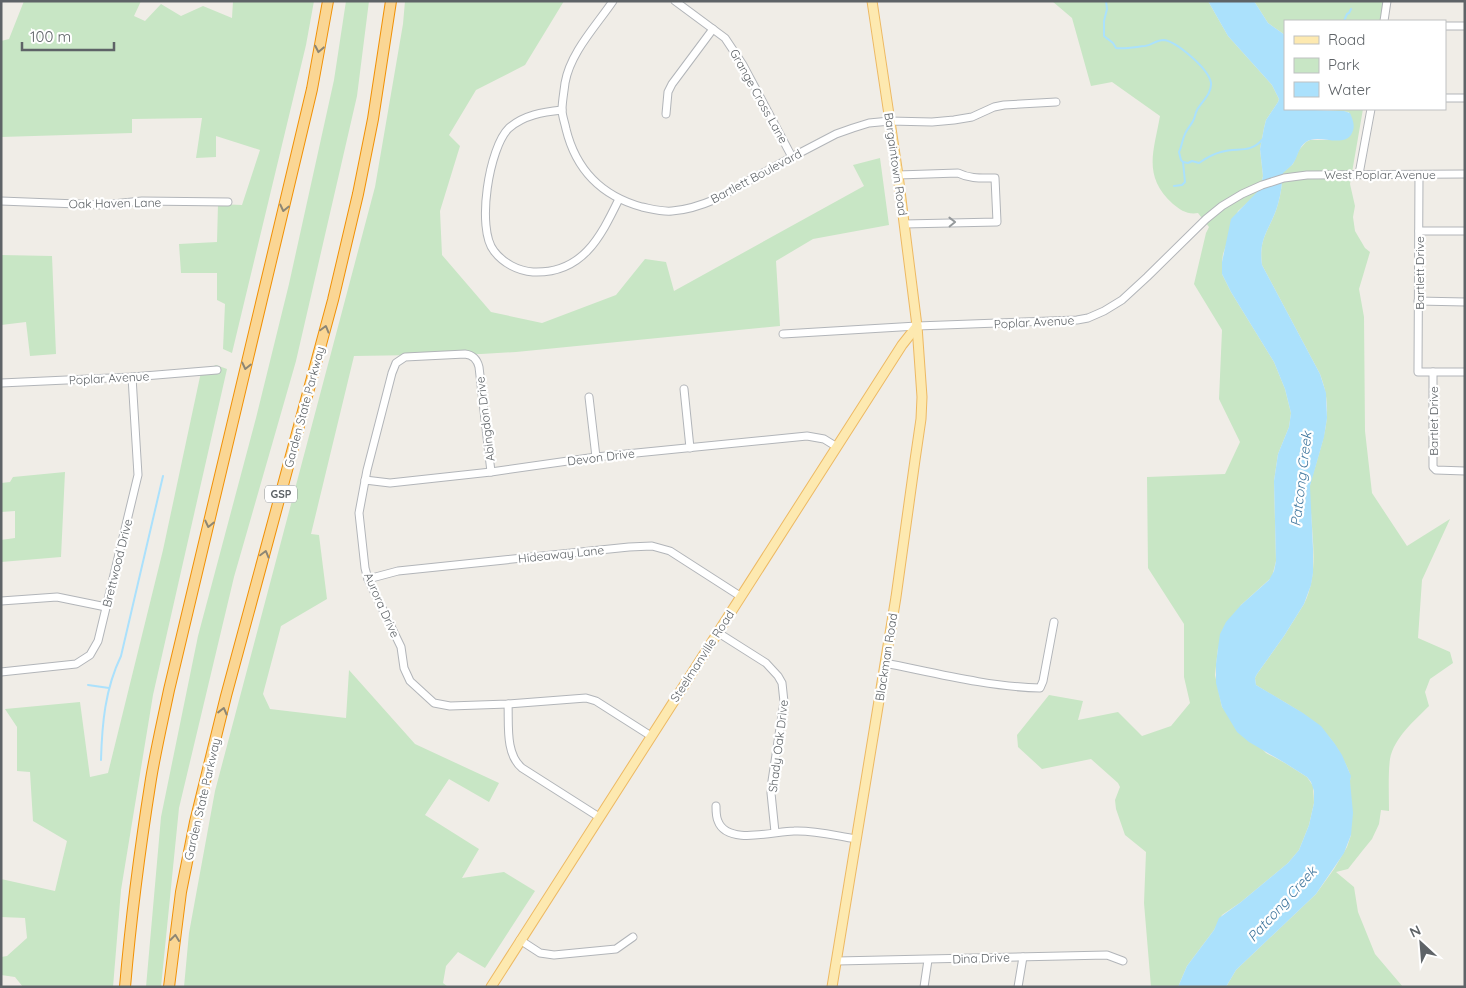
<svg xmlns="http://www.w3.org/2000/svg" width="1466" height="988" font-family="Quicksand,sans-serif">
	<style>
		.green { fill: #c8e6c5 }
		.water { fill: #abe1fc }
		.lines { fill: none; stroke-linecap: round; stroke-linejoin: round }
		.stream { stroke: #abe1fc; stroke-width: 2 }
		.minor-casing { stroke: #b2b5b9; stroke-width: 9 }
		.major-casing { stroke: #edb963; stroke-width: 11 }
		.highway-casing { stroke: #f09107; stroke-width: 12 }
		.minor { stroke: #fff; stroke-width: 7 }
		.major { stroke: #fde9b0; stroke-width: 9 }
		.highway { stroke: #fad694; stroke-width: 10 }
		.oneway { stroke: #8d8674 }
		.oneway2 { stroke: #969a9c }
		.labels { text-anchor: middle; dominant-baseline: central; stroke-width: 4.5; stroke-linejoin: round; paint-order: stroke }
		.shield { fill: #fff; stroke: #8e9295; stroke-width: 1 }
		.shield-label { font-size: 11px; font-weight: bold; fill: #5e6367 }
		.street-label { font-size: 12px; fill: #5e6367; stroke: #fff }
		.water-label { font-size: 14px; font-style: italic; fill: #40779e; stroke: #fff }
	</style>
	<rect width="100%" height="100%" fill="#f0ede7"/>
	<!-- green -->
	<g class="green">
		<path d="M24,1H141L134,16L145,21L161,4L181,16L203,6L232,18L233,1H314L306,45L232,353L223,349L225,304L217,300V273H181L179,244L217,242L218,204L242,205L260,150L216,136V157L196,158L202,118L132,119V133L1,137V41L9,39Z"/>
		<path d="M346,1H369L357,96L296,361L234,577L179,808L161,987H146L161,817L198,636L256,418L289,284L334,80Z"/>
		<path d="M405,1H564L525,65L476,90L449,135L460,146L440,211L442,255L491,312L542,323L616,295L645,259L666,262L674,291L864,186L853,165L880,158L889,225L813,239L776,261L780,326L516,352L481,354L354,356L311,534L319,535L327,599L281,626L263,694L270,709L346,718L349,670L415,744L499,783L489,802L449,779L425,815L479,849L462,878L504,872L535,891L485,968L458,952L446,966L443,983L448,987H184L189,933L215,791L375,187L403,24Z"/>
		<path d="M1052,1H1208L1228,36L1272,85L1279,99L1278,102L1266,120L1264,128L1260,149L1263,176L1260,189L1257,194L1238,211L1223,254L1222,262V274L1231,292L1274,362L1285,389L1291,413L1289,427L1278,454L1274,481L1276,561L1272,577L1241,605L1218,648L1215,675L1222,707L1266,753L1285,763L1307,777L1313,786L1314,803L1309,825L1299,850L1288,863L1241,902L1222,915L1214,930L1187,966L1178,987H1151L1144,903L1146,852L1125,835L1116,809L1115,800L1120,787L1118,783L1091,759L1042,769L1018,747L1017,735L1049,695L1083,701L1078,720L1118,712L1142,736L1171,726L1190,703L1184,677V624L1148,568L1147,477L1225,474L1240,442L1219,399L1222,330L1194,284L1206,233L1209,227L1198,213C1188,215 1180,210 1173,204C1142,176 1154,151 1160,116L1112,82L1091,86L1072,18Z"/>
		<path d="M1254,1H1383L1384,2L1380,21H1285V35L1268,23Z"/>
		<path d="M1316,109H1363L1350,184L1355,206L1353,217L1355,231L1365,248L1370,252L1359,289L1364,317L1365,431L1372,493L1407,546L1450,519L1422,580L1418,638L1450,652L1453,663L1430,679L1425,692L1429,706C1414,721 1394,738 1390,759C1388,773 1389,796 1389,811L1381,810L1379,824L1372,839L1363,850L1348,869L1336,872L1354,887L1358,912L1375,954L1403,987H1226L1236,970L1316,894L1334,869L1347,847L1351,835L1350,781C1351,774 1348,769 1345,763C1327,721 1292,708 1256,685L1255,678L1257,674L1284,636L1304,604C1318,576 1313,543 1311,513C1310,504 1308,495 1310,486C1311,479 1314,471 1316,464C1326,431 1333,408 1320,374L1262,265C1258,236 1271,229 1278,204C1281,194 1282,183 1283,172L1293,164L1299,150L1306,142L1310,140H1341L1346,138L1349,112Z"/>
		<path d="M1,255L52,256L56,354L30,356L26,322L1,325Z"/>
		<path d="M216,365L227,369L153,695L121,890L113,987H23L15,977L1,975V957L7,956L27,938L25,918L1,917V879L55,891L67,841L33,821L30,772L17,771V727L5,709L80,702L90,777L108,773L163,550L201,372Z"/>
		<path d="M65,472L61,557L1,562V540L15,538V511L1,512V483L10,482L13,477Z"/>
	</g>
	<!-- water -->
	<path class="water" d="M1208,1H1254L1268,23L1285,35V109L1344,111L1350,113C1353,120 1356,127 1351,135C1341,148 1318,133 1306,142C1298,147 1298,158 1292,165C1289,168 1286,170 1283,173C1282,183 1281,194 1278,204C1271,229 1258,236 1262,265L1320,374L1326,393L1327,418L1324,437L1310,486L1313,549V573L1311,585L1304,604L1284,636L1257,674L1255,678L1256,685L1303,713L1321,726L1335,744L1342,755L1351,776L1350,781L1353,813L1351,835L1344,853L1316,894L1236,970L1226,987H1178L1187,966L1214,930L1219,918L1241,902L1288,863L1299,850L1309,825L1314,803V791L1311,782L1307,777L1285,763L1249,742L1237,732L1222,707L1216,683V664L1218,648L1220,634L1226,622L1241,605L1269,580L1274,571L1276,561L1274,481L1278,454L1289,427L1291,413L1285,389L1274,362L1231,292L1222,274V262L1231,219L1260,189L1263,176L1260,149L1264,128L1266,120L1278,102L1279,99L1272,85L1228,36Z"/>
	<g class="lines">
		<!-- stream -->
		<g class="stream">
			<path d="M1106,1L1107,9L1104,21V36L1113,43L1116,48C1126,49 1135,47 1145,46C1152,45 1156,40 1164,40C1177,42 1209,69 1211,83C1212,94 1201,102 1197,110C1195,114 1195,118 1193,121C1191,125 1187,129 1185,134C1182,140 1182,146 1179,152L1181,160L1183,162L1185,182L1182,185L1174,186"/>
			<path d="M1344,21L1347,14L1349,13L1351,9"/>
			<path d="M1183,162L1188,163L1192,161L1199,163C1206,158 1213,154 1221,152C1238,147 1250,154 1263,139"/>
			<path d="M88,685L109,688"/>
			<path d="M101,760C102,724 105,689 121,656L163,476"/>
		</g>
		<!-- minor casing -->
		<g class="minor-casing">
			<g id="minor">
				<path d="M613,1C596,26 570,53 565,83C564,92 562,102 562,110C562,116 565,123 566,129C576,170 602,196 642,207C652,209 662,212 672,211C688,210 702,205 716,199L792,157L836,134L853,128L869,123L890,121L932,122L954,120L972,117L994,107L1004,105L1056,102"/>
				<path d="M675,1L725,38L743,65L792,157"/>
				<path d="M1384,21L1387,1"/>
				<path d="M1445,26H1465"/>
				<path d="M1445,98H1465"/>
				<path d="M562,110C543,112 524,115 509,128C489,147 476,229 494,251C503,263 518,271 533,272C582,274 600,238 619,199"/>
				<path d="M666,114L668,92L672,84L713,29"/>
				<path d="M1359,174L1371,109"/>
				<path d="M898,175L958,173C970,179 981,178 995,178L997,222L904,224"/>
				<path d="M1419,175L1418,372H1465"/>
				<path d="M1,201L103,205L142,201L228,202"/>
				<path d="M1419,231H1465"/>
				<path d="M1418,301L1465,302"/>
				<path d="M783,334L917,326L1077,320L1088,318L1104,311L1122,300L1147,277L1206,219L1222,206L1242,194L1262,185L1284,178L1307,175L1465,174"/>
				<path d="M1433,372V467L1436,470L1465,471"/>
				<path d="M1,383L132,377L217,370"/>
				<path d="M684,389L690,448"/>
				<path d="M589,397L596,457"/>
				<path d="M491,472L479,367C477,359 473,355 465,354L405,357L396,363L392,373L367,470L359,513L365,568L368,579L401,647L404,668L410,681L434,703L450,706L508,704L586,698L596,701L651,736"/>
				<path d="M365,480L390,483L491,472L596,457L807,436L824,439L837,447"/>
				<path d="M368,579L398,571L629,547L652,546L670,551L740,596"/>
				<path d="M1,601L57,597L106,607"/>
				<path d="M717,632L766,663L778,676L782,683L784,702L772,781L771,793L775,832"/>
				<path d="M885,663C935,673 990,687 1040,688L1043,681L1054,622"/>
				<path d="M1,672L76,664L90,655L98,641L138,475L132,377"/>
				<path d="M508,704C509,724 505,754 522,768L599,817"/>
				<path d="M716,806C716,811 716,817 718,821C727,846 775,831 794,831C815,830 836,836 856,839"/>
				<path d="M520,940L540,953L554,955L616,949L633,937"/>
				<path d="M837,961L1107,955L1123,961"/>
				<path d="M924,987L928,960"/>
				<path d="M1018,987L1023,957"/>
			</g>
		</g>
		<!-- major casing -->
		<g class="major-casing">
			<g id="major">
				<path d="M491,987L902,345L917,326"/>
				<path d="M832,987L896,597L915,460L921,419L922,397L917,326L898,175L872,1"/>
			</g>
		</g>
		<!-- highway casing -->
		<g class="highway-casing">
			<g id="highway">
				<path d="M125,987C131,917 140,848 151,779C156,749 163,719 169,690L312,89L328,1"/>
				<path d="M169,987L181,892L195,822L226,696L333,300L358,194L373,119L391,1"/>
			</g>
		</g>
		<!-- minor -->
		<use href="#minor" class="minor"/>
		<!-- major -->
		<use href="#major" class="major"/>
		<!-- highway -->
		<use href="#highway" class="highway"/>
	</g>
	<!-- one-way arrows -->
	<defs><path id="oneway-chevron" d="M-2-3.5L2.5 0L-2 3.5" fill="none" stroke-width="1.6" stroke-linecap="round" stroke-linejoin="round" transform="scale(1.25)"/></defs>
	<g class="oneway">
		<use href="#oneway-chevron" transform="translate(319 49) rotate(101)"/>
		<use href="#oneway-chevron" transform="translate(284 208) rotate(103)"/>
		<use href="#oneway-chevron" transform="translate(325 329) rotate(-75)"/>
		<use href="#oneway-chevron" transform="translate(246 366) rotate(103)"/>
		<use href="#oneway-chevron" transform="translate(209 524) rotate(103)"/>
		<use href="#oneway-chevron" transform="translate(265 554) rotate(-75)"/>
		<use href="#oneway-chevron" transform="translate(223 711) rotate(-76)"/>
		<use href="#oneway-chevron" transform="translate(175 938) rotate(-83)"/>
	</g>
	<use class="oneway2" href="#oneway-chevron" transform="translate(952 222) rotate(-1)"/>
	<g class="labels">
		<!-- shield labels -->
		<rect class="shield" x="265" y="485.5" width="32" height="17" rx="4"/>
		<g class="shield-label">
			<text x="281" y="494">GSP</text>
		</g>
		<!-- street labels -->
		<g class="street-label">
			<text transform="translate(759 96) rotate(61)">Grange Cross Lane</text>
			<text transform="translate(896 164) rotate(82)">Bargaintown Road</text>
			<text x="1380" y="174">West Poplar Avenue</text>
			<text transform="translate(756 176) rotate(-28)">Bartlett Boulevard</text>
			<text transform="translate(115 203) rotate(-1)">Oak Haven Lane</text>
			<text transform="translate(1419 273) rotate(-90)">Bartlett Drive</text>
			<text transform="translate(1034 322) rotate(-3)">Poplar Avenue</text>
			<text transform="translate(109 378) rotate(-3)">Poplar Avenue</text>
			<text transform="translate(304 407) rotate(-75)">Garden State Parkway</text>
			<text transform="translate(485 419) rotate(-97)">Abingdon Drive</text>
			<text transform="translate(1433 421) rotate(-90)">Bartlet Drive</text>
			<text transform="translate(601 457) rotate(-7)">Devon Drive</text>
			<text transform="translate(561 554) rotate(-6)">Hideaway Lane</text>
			<text transform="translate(117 563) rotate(-76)">Brettwood Drive</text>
			<text transform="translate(382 605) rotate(66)">Aurora Drive</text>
			<text transform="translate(702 656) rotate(-57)">Steelmanville Road</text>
			<text transform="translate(886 657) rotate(-81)">Blackman Road</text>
			<text transform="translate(778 746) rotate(-83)">Shady Oak Drive</text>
			<text transform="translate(202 799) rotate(-77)">Garden State Parkway</text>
			<text transform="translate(981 958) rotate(-2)">Dina Drive</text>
		</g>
		<!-- water labels -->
		<g class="water-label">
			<text transform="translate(1301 479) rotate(-83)">Patcong Creek</text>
			<text transform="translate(1282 904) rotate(-48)">Patcong Creek</text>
		</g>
	</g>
	<!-- border -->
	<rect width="1466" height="988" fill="none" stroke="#5e6367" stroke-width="5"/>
	<!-- legend -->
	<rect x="1284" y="20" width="162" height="90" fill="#ffffff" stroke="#bfc1c2"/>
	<rect x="1294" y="36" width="25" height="8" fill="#fde9b0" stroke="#bfc1c2"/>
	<text x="1328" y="45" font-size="15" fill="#5e6367">Road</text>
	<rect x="1294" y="58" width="25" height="15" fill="#c8e6c5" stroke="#bfc1c2"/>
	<text x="1328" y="70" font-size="15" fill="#5e6367">Park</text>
	<rect x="1294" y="82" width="25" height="15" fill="#abe1fc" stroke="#bfc1c2"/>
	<text x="1328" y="95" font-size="15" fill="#5e6367">Water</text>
	<!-- north arrow -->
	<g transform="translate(1421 943) rotate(334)" stroke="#ffffff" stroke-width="4" paint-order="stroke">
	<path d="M0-4L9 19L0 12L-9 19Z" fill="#5e6367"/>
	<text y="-8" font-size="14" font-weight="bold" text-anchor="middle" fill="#5e6367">N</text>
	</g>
	<!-- scale -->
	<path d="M22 42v8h92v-8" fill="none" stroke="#5e6367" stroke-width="2.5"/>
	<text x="30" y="42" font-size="15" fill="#5e6367" stroke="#ffffff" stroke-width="4" paint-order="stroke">100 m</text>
</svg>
